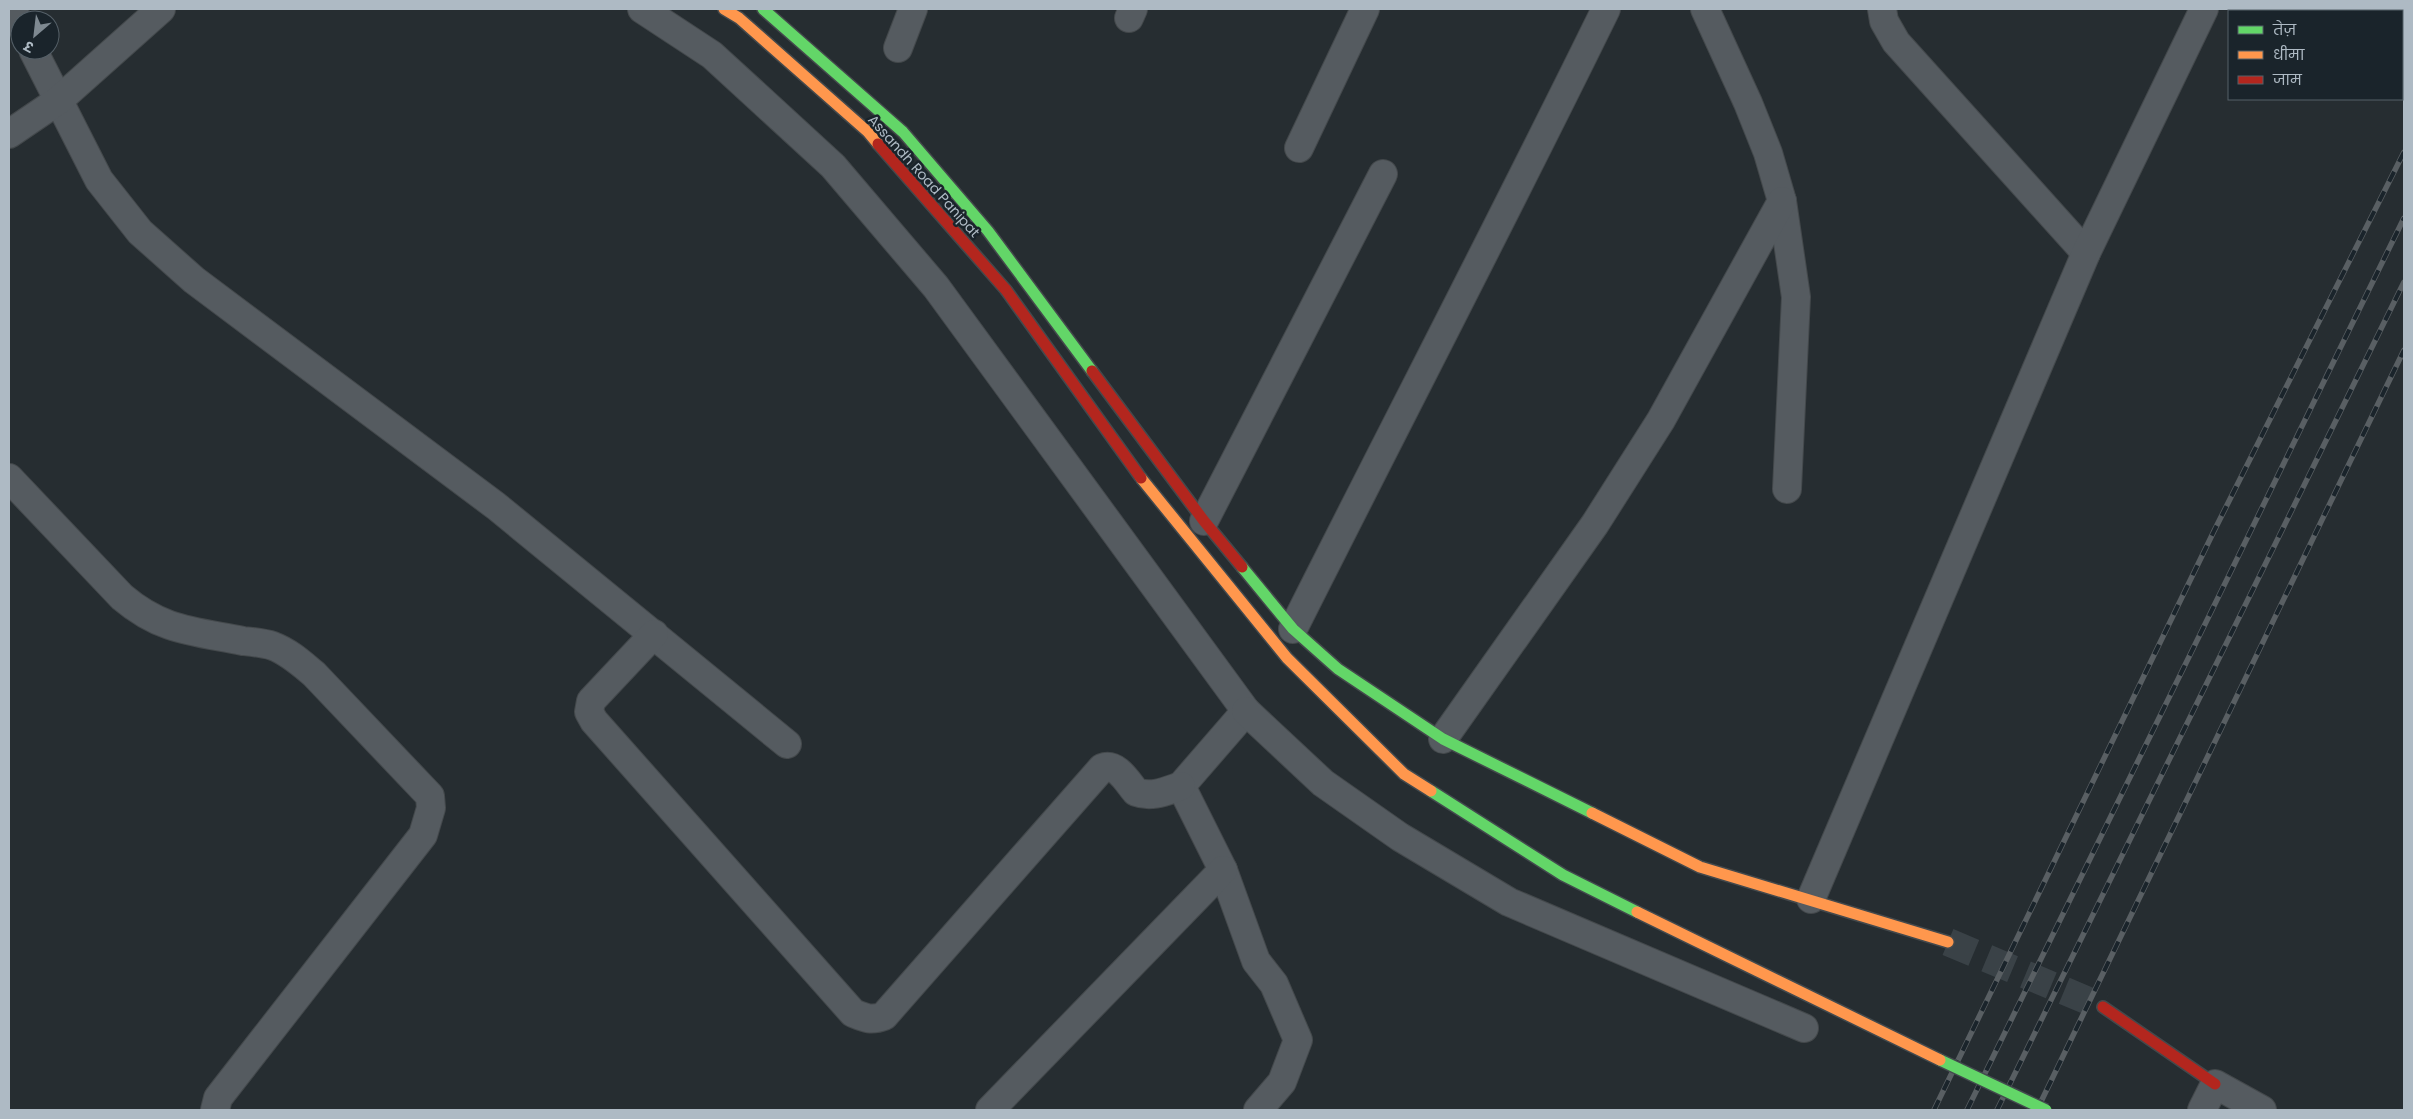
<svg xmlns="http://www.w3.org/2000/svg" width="2413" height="1119" font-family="Poppins,'Noto Sans Devanagari',sans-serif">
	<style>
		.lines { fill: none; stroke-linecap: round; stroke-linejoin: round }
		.secondary-tunnel { stroke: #3a4247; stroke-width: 28; stroke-dasharray: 28 14; stroke-linecap: butt }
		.street-casing { stroke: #44494c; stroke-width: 30 }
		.fast-casing { stroke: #44494c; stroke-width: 14 }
		.slow-casing { stroke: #44494c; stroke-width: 14 }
		.jam-casing { stroke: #44494c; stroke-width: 14 }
		.street { stroke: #555b60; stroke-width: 28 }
		.fast { stroke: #63d668; stroke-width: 11 }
		.slow { stroke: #ff974d; stroke-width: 11 }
		.jam { stroke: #b3261e; stroke-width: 11 }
		.rail-casing { stroke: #595f63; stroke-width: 5.5 }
		.rail { stroke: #1a242b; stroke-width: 4; stroke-dasharray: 11; stroke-linecap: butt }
		.fast-bridge-casing { stroke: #434a4e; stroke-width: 14; stroke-linecap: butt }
		.slow-bridge-casing { stroke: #434a4e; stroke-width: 14; stroke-linecap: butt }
		.jam-bridge-casing { stroke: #434a4e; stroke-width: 14; stroke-linecap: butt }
		.fast-bridge { stroke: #63d668; stroke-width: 11 }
		.slow-bridge { stroke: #ff974d; stroke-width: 11 }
		.jam-bridge { stroke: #b3261e; stroke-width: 11 }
		.labels { text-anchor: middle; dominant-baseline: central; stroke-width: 5; stroke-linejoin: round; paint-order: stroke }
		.street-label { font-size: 14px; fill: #aebac4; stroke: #1a242b }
	</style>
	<rect width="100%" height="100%" fill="#262d31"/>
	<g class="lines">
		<!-- secondary-tunnel -->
		<path class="secondary-tunnel" d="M1948,942L2103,1007"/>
		<!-- street casing -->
		<g class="street-casing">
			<g id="street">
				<path d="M12,9L20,25"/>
				<path d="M642,9L712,55L833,166L936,287L1246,711L1181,786L1223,870L1256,961L1274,984L1298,1040L1282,1082L1258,1110"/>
				<path d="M1705,9L1748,103L1768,153L1782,201L1796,297L1787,489"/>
				<path d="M1882,9L1884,21L1896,42L2086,253"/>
				<path d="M1129,18L1133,9"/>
				<path d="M898,48L913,9"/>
				<path d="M33,50L99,180L140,232L194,280L496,506L787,744"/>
				<path d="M9,134L59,100L161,9"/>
				<path d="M1299,148L1365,9"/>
				<path d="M9,478L122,597C162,631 193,631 243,641C253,642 264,643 273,646C289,652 302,664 314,674L430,796L431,808L423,835L218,1098L215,1110"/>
				<path d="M1204,521L1383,174"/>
				<path d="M1293,629C1397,422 1504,217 1606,9"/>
				<path d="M654,634L591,701L589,712L594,721L853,1013C865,1018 871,1021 884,1016L1102,768C1117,762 1128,783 1136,792C1152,798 1166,791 1181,786"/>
				<path d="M1246,711L1323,783L1400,837L1509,902L1804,1028"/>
				<path d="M1443,739L1595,524L1661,420L1782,201"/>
				<path d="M1811,899L2086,253L2204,9"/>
				<path d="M990,1110L1223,870"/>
				<path d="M2202,1110L2215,1084L2262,1110"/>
			</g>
		</g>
		<!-- fast casing -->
		<g class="fast-casing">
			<g id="fast">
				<path d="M763,9L903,132L988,231L1092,371"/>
				<path d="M1242,567L1293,629L1338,669L1443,739L1592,813"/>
			</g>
		</g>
		<!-- slow casing -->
		<g class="slow-casing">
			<g id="slow">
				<path d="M724,9L739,18L868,132L878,144"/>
				<path d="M1592,813L1700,867L1948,942"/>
			</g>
		</g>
		<!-- jam casing -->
		<g class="jam-casing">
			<g id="jam">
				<path d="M878,144L1006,290"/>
				<path d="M1092,371L1204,521L1242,567"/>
				<path d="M2103,1007L2215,1084"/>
			</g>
		</g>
		<!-- street -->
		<use href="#street" class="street"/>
		<!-- fast -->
		<use href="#fast" class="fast"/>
		<!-- slow -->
		<use href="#slow" class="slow"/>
		<!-- jam -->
		<use href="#jam" class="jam"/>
		<!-- rail casing -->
		<g class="rail-casing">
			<g id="rail">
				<path d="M1934,1110L2214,531L2404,152"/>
				<path d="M1967,1110L2404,218"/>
				<path d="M1997,1110L2404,282"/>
				<path d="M2037,1110L2404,350"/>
			</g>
		</g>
		<!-- rail -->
		<use href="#rail" class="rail"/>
		<!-- fast-bridge casing -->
		<g class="fast-bridge-casing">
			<g id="fast-bridge">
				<path d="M1431,791L1563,875L1637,912"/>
				<path d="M1940,1060L2046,1110"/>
			</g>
		</g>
		<!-- slow-bridge casing -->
		<g class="slow-bridge-casing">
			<g id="slow-bridge">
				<path d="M1141,478L1287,658L1404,774L1431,791"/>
				<path d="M1637,912L1940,1060"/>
			</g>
		</g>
		<!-- jam-bridge casing -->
		<g class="jam-bridge-casing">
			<path id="jam-bridge" d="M1006,290L1141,478"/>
		</g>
		<!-- fast-bridge -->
		<use href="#fast-bridge" class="fast-bridge"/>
		<!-- slow-bridge -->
		<use href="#slow-bridge" class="slow-bridge"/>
		<!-- jam-bridge -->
		<use href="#jam-bridge" class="jam-bridge"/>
	</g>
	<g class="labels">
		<!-- street labels -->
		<g class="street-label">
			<text transform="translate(924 176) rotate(48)">Assandh Road Panipat</text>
		</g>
	</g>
	<!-- border -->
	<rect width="2413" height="1119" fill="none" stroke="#aebac4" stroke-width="20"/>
	<!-- legend -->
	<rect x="2228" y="10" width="175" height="90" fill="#1a242b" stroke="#556068"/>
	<rect x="2238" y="26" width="25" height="8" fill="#63d668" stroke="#556068"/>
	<text x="2273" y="35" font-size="15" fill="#aebac4">तेज़</text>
	<rect x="2238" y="51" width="25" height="8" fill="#ff974d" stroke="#556068"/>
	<text x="2273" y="60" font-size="15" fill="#aebac4">धीमा</text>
	<rect x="2238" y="76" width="25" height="8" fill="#b3261e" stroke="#556068"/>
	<text x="2273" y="85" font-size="15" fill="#aebac4">जाम</text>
	<!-- north arrow -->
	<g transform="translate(35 35) rotate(208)"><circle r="24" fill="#1a242b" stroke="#556068"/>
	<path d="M0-4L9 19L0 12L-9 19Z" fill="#7e8991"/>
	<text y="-8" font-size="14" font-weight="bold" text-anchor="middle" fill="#aebac4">उ</text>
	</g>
</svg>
